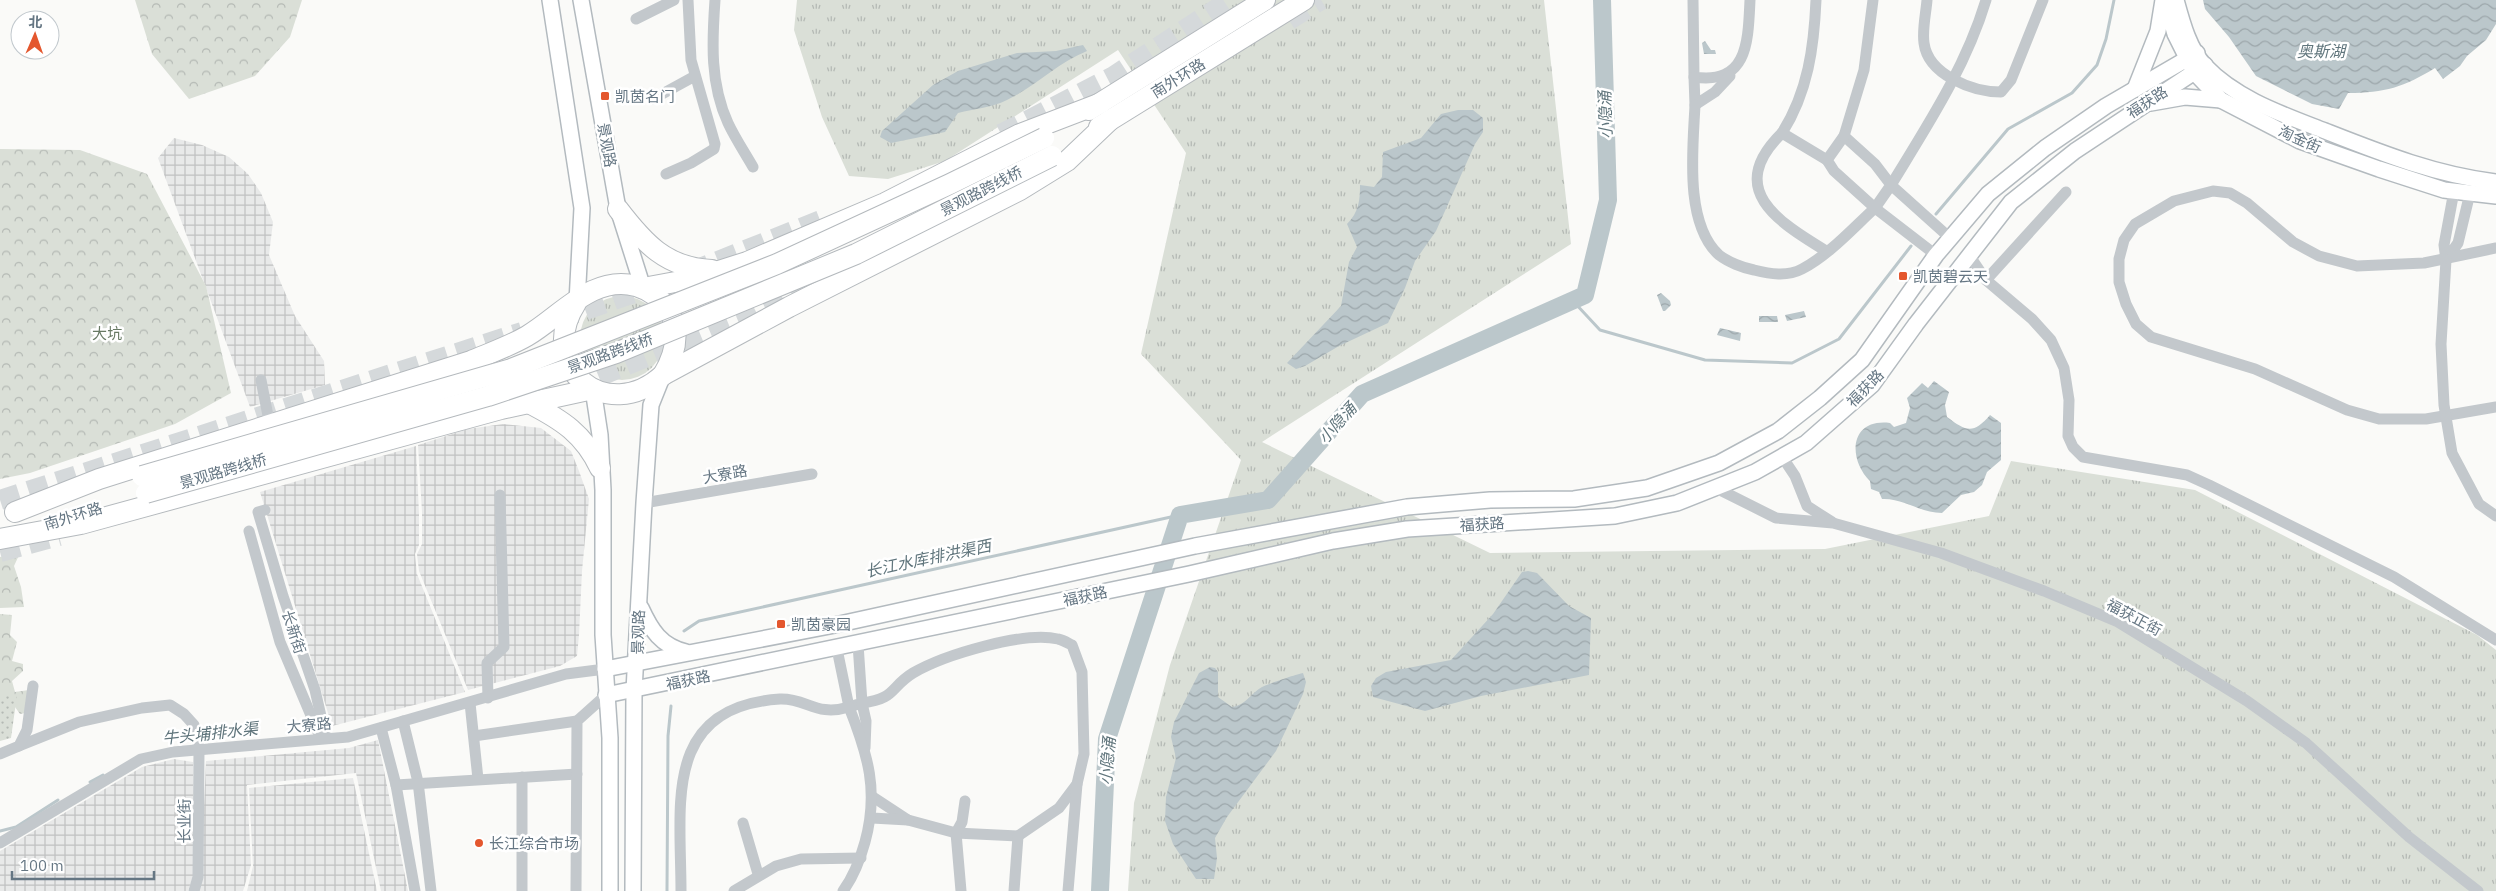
<svg xmlns="http://www.w3.org/2000/svg" width="2496" height="891" font-family="'IBM Plex Sans','Noto Sans SC',sans-serif">
	<style>
		.industrial { fill: url(#industrial-grid) }
		.grass { fill: url(#grass-tufts) }
		.forest { fill: url(#forest-crowns) }
		.park { fill: url(#park-dots) }
		.water { fill: url(#water-waves) }
		.lines { fill: none; stroke-linecap: round; stroke-linejoin: round }
		.stream { stroke: #bbc7cb; stroke-width: 3 }
		.river { stroke: #bbc7cb; stroke-width: 18 }
		.highway-tunnel { stroke: #d5d9db; stroke-width: 20; stroke-dasharray: 20 10; stroke-linecap: butt }
		.secondary-casing { stroke: #b3babf; stroke-width: 18 }
		.highway-casing { stroke: #b4b9bd; stroke-width: 22 }
		.street { stroke: #c3c8cc; stroke-width: 11 }
		.secondary { stroke: #fff; stroke-width: 15 }
		.highway { stroke: #fff; stroke-width: 20 }
		.highway-bridge-casing { stroke: #b4b9bd; stroke-width: 22; stroke-linecap: butt }
		.highway-bridge { stroke: #fff; stroke-width: 20 }
		.poi-dot { fill: #e4572e; stroke: #fff; stroke-width: 2 }
		.labels { text-anchor: middle; dominant-baseline: central; stroke-width: 5; stroke-linejoin: round; paint-order: stroke }
		.street-label { font-size: 15px; fill: #657683; stroke: #fff }
		.poi-label { font-size: 15px; fill: #657683; stroke: #fff; text-anchor: start }
		.park-label { font-size: 15px; fill: #687a64; stroke: #fff }
		.water-label { font-size: 16px; font-style: italic; fill: #60757c; stroke: #fff }
	</style>
	<defs>
		<pattern id="industrial-grid" width="8" height="8" patternUnits="userSpaceOnUse" patternTransform="scale(1.25)"><rect width="8" height="8" fill="#e8e9e9"/><path d="M0 4h8M4 0v8" fill="none" stroke="#c0c1c2"/></pattern>
		<pattern id="grass-tufts" width="24" height="20" patternUnits="userSpaceOnUse" patternTransform="scale(1.25)"><rect width="24" height="20" fill="#dadfd7"/><path d="M3 7l-1-3M5 7V3M7 7l1-3M15 17l-1-3M17 17v-4M19 17l1-3" fill="none" stroke="#b4b9b4"/></pattern>
		<pattern id="forest-crowns" width="20" height="18" patternUnits="userSpaceOnUse" patternTransform="scale(1.25)"><rect width="20" height="18" fill="#dadfd7"/><path d="M2 6a3 3 0 1 1 6 0M12 15a3 3 0 1 1 6 0" fill="none" stroke="#b4b9b4"/></pattern>
		<pattern id="park-dots" width="8" height="8" patternUnits="userSpaceOnUse" patternTransform="scale(1.25)"><rect width="8" height="8" fill="#dadfd7"/><path d="M2 2h.1M6 6h.1" fill="none" stroke="#b4b9b4" stroke-width="1.8" stroke-linecap="round"/></pattern>
		<pattern id="water-waves" width="16" height="10" patternUnits="userSpaceOnUse" patternTransform="scale(1.25)"><rect width="16" height="10" fill="#bbc7cb"/><path d="M0 5q4-4 8 0t8 0" fill="none" stroke="#9ca6aa"/></pattern>
	</defs>
	<rect width="100%" height="100%" fill="#fafaf8"/>
	<!-- industrial -->
	<g class="industrial">
		<path d="M174,138L202,145L229,157L248,174L261,193L273,222L269,255L295,316L324,361L325,385L250,407L158,158Z"/>
		<path d="M503,424L541,428L571,451L579,471L589,499L582,571L579,635L577,656L560,666L468,690L419,571L417,554L422,544V512L418,445L468,429Z"/>
		<path d="M416,446L419,514V545L415,554L417,574L465,692L332,726L260,492Z"/>
		<path d="M378,740L408,891H381L356,773L247,785L251,865L243,891H197L201,878L206,761L349,748Z"/>
		<path d="M174,759L193,762V876L188,891H0V851L142,767Z"/>
		<path d="M353,778L377,891H247L253,866L249,788Z"/>
	</g>
	<!-- grass -->
	<g class="grass">
		<path d="M797,0H1544L1571,244L1262,442L1490,553L1825,549L1989,516L2011,461L2195,490L2477,635L2496,650V891H1128L1134,803L1170,665L1241,460L1141,354L1186,153L1118,50L945,161L888,179L849,176L822,117L794,30Z"/>
		<circle cx="622" cy="338" r="42"/>
	</g>
	<!-- forest -->
	<g class="forest">
		<path d="M135,0H302L290,37L255,76L189,99L152,54Z"/>
		<path d="M0,149L80,150L147,174L206,286L231,393L175,424L30,473L0,479Z"/>
		<path d="M20,553L14,566L21,587L24,607L0,608V557Z"/>
		<path d="M0,614L12,615L10,635L17,642L12,661L23,664V671L12,681L15,692L29,690L25,713L20,714L15,707L0,698Z"/>
	</g>
	<!-- park -->
	<path class="park" d="M0,694L17,695L11,738L0,741Z"/>
	<!-- water -->
	<g class="water">
		<path d="M2203,0H2496V24L2486,40L2467,56L2460,66L2443,79L2435,68C2404,87 2385,93 2348,93L2339,109L2312,104L2256,76L2229,37L2205,9Z"/>
		<path d="M1705,41L1711,50H1715L1716,54H1704L1702,43Z"/>
		<path d="M1083,45L1087,51C1057,63 1036,86 1007,100C993,107 974,109 958,113L945,132L891,143L880,137L882,131L933,85L958,71L1017,53L1056,51Z"/>
		<path d="M1458,110H1473L1483,118V132L1475,144L1436,231L1415,261L1405,288L1388,323L1339,346L1305,366L1296,369L1287,363L1341,306L1349,262L1357,247L1347,224C1359,212 1360,200 1360,185L1374,187L1382,177L1383,152L1421,138L1441,114Z"/>
		<path d="M1661,293L1670,301L1671,305L1665,311H1663L1657,295Z"/>
		<path d="M1804,311L1806,317L1787,321L1785,315Z"/>
		<path d="M1759,316H1777L1778,322H1759Z"/>
		<path d="M1720,328L1741,333L1740,341L1717,335Z"/>
		<path d="M1934,381L1949,392L1945,405L1947,417C1966,431 1973,435 1990,415L2001,423V460L1987,472L1982,485L1974,492L1961,495L1942,513C1920,513 1904,498 1882,499L1879,492L1871,489L1870,481C1847,458 1850,418 1890,423L1894,427L1906,423L1910,408L1907,398L1922,383L1928,388Z"/>
		<path d="M1528,571L1537,573L1569,606L1591,618L1589,675L1481,696L1425,711L1373,697L1371,686L1376,678L1386,672L1451,660L1493,614L1522,572Z"/>
		<path d="M1210,667L1215,668L1218,672V697L1232,707C1246,705 1251,693 1262,687C1268,684 1297,674 1303,673L1306,682L1303,694L1276,751L1227,817L1215,838L1217,858L1214,879H1196L1173,844L1165,821L1166,797L1176,758L1171,737L1174,722L1199,673Z"/>
	</g>
	<g class="lines">
		<!-- stream -->
		<g class="stream">
			<path d="M1936,214L2008,129L2072,93L2097,65L2106,39L2114,0"/>
			<path d="M1573,301L1600,330L1705,360L1792,363L1839,339L1911,246"/>
			<path d="M684,631L699,621L1180,515"/>
			<path d="M90,782L103,775"/>
			<path d="M0,831L16,827L58,800"/>
			<path d="M667,891L668,736L671,706"/>
		</g>
		<!-- river -->
		<path class="river" d="M1100,891L1107,739L1180,515L1268,500L1362,394L1585,295L1608,200L1602,0"/>
		<!-- highway-tunnel -->
		<g class="highway-tunnel">
			<path d="M1289,20L1321,0"/>
			<path d="M1001,134L1112,77L1230,0"/>
			<path d="M690,272L826,218"/>
			<path d="M557,320L654,286"/>
			<path d="M571,388L742,318L845,268"/>
			<path d="M0,500L522,332"/>
			<path d="M0,552L59,536"/>
		</g>
		<!-- secondary casing -->
		<g class="secondary-casing">
			<g id="secondary">
				<path d="M550,0L582,208L577,302"/>
				<path d="M581,0L618,209L643,288"/>
				<path d="M2165,0L2175,34L2194,72L2221,100L2300,141L2379,169L2444,190L2496,196"/>
				<path d="M2176,0C2182,22 2189,49 2205,66C2236,99 2284,115 2325,131C2381,153 2436,175 2496,182"/>
				<path d="M2135,89L2158,31L2163,0"/>
				<path d="M2151,103L2185,97L2221,100"/>
				<path d="M593,389L600,435L603,490V635L610,738V891"/>
				<path d="M641,608C651,630 661,646 686,652"/>
				<path d="M605,669L835,625L1195,546L1407,507L1490,500L1574,499L1647,488L1719,463L1778,431L1820,398L1862,360L1936,255L1988,194L2045,148L2106,106L2197,53"/>
				<path d="M606,695L1189,574L1333,541L1407,529L1615,516L1677,503L1755,472L1806,443L1872,385L1916,324L2011,202L2075,151L2205,65"/>
				<path d="M633,891L634,691L644,503L651,405L663,375"/>
			</g>
		</g>
		<!-- highway casing -->
		<g class="highway-casing">
			<g id="highway">
				<path d="M1089,110L1265,0"/>
				<path d="M1099,127L1304,0"/>
				<path d="M618,209C644,243 666,268 712,270"/>
				<path d="M643,288L697,278L747,262L885,203L1020,134L1101,103"/>
				<path d="M576,303C535,367 607,426 663,375L789,307L1020,190L1067,161L1109,121"/>
				<path d="M529,403C562,420 584,434 600,468"/>
				<path d="M15,512L99,479L471,361C490,353 510,346 527,336C561,316 593,274 636,286C649,290 662,299 669,311C681,333 675,355 663,375"/>
				<path d="M0,539L81,524L501,409L593,389"/>
			</g>
		</g>
		<!-- street -->
		<g class="street">
			<path d="M715,0C712,42 710,84 728,123C735,138 745,153 753,167"/>
			<path d="M1693,0L1694,77C1748,85 1748,42 1750,0"/>
			<path d="M1927,0C1926,13 1922,30 1924,43C1928,75 1973,92 2001,92L2011,80L2043,0"/>
			<path d="M636,19L674,0"/>
			<path d="M1694,77L1695,105L1715,92L1730,76"/>
			<path d="M653,99L695,76"/>
			<path d="M1695,105C1693,148 1684,223 1719,255C1728,262 1743,268 1754,270C1770,274 1787,277 1802,269C1829,255 1853,228 1875,208L1936,255"/>
			<path d="M1782,133C1808,92 1814,47 1816,0"/>
			<path d="M1844,136L1875,164L1891,185L1875,208L1834,171L1827,160Z"/>
			<path d="M1844,136L1864,70L1873,0"/>
			<path d="M666,174L691,163L714,149L715,144L691,60L688,0"/>
			<path d="M2454,191L2444,245L2446,260L2458,243L2470,193"/>
			<path d="M1950,238L1891,185C1927,126 1966,67 1986,0"/>
			<path d="M2496,248L2424,263L2357,266L2319,256L2293,242L2247,203L2230,193L2213,191L2174,201L2135,224L2124,240L2119,259V282L2126,304L2136,324L2151,337L2255,369L2347,410L2379,419H2426L2496,407"/>
			<path d="M1826,251C1777,221 1725,189 1782,133L1827,160"/>
			<path d="M1969,255L1986,280L2032,319L2051,340L2064,368L2069,400L2068,436L2073,447L2083,457L2187,475L2209,485L2394,577L2496,640"/>
			<path d="M2446,260L2441,344L2444,405L2452,453L2479,504L2496,516"/>
			<path d="M1986,280L2066,192"/>
			<path d="M261,380L270,426"/>
			<path d="M1783,458L1795,476L1807,506L1832,522"/>
			<path d="M1716,488L1776,518L1833,523L1941,553L2044,591L2118,622L2247,701L2306,743L2409,837L2478,891"/>
			<path d="M644,503L812,474"/>
			<path d="M265,510L258,512L283,596L315,690L326,738"/>
			<path d="M249,531L280,642L318,732"/>
			<path d="M837,649L849,707L862,703L858,644"/>
			<path d="M488,698L487,663L504,647L500,495"/>
			<path d="M470,703L478,779"/>
			<path d="M403,721L418,782L431,891"/>
			<path d="M381,728L396,785L577,774"/>
			<path d="M474,736L577,721"/>
			<path d="M19,746L79,722L142,708L170,705L184,714L194,725L199,750L198,877L194,891"/>
			<path d="M865,748L866,721L862,703C896,699 890,687 913,673C944,655 1023,631 1058,639C1063,640 1068,643 1072,645L1082,672L1084,754L1077,784L1059,808L1018,836L956,833L908,820L873,797"/>
			<path d="M0,754L19,746L27,730L33,686"/>
			<path d="M522,777V891"/>
			<path d="M396,785L415,891"/>
			<path d="M872,818L908,820"/>
			<path d="M743,823L758,874"/>
			<path d="M0,843L141,759L173,752L348,737L566,674L605,669"/>
			<path d="M576,891L577,721L606,695"/>
			<path d="M681,891C681,804 662,707 780,699C807,698 816,717 849,707C868,755 879,791 865,842C860,860 854,876 843,891"/>
			<path d="M734,891L776,866L801,859L861,858"/>
			<path d="M961,891L956,833L962,822L965,801"/>
			<path d="M1014,891L1018,836"/>
			<path d="M1068,891L1077,784"/>
		</g>
		<!-- secondary -->
		<use href="#secondary" class="secondary"/>
		<!-- highway -->
		<use href="#highway" class="highway"/>
		<!-- highway-bridge casing -->
		<g class="highway-bridge-casing">
			<g id="highway-bridge">
				<path d="M142,476L511,369L777,264L950,184L1044,138"/>
				<path d="M146,493L488,396L616,353L856,254L1052,156"/>
			</g>
		</g>
		<!-- highway-bridge -->
		<use href="#highway-bridge" class="highway-bridge"/>
	</g>
	<!-- markers -->
	<g class="poi-dot">
		<rect x="600" y="91" width="10" height="10" rx="2.5"/>
		<rect x="1898" y="271" width="10" height="10" rx="2.5"/>
		<rect x="776" y="619" width="10" height="10" rx="2.5"/>
		<circle cx="479" cy="843" r="5"/>
	</g>
	<g class="labels">
		<!-- street labels -->
		<g class="street-label">
			<text transform="translate(1178 78) rotate(-32)">南外环路</text>
			<text transform="translate(2147 102) rotate(-33)">福获路</text>
			<text transform="translate(2300 139) rotate(24)">淘金街</text>
			<text transform="translate(607 145) rotate(80)">景观路</text>
			<text transform="translate(981 191) rotate(-27)">景观路跨线桥</text>
			<text transform="translate(610 353) rotate(-20)">景观路跨线桥</text>
			<text transform="translate(1865 388) rotate(-46)">福获路</text>
			<text transform="translate(223 471) rotate(-16)">景观路跨线桥</text>
			<text transform="translate(725 474) rotate(-10)">大寮路</text>
			<text transform="translate(73 516) rotate(-17)">南外环路</text>
			<text transform="translate(1482 524) rotate(-4)">福获路</text>
			<text transform="translate(1085 596) rotate(-12)">福获路</text>
			<text transform="translate(2134 617) rotate(28)">福获正街</text>
			<text transform="translate(294 632) rotate(72)">长新街</text>
			<text transform="translate(638 632) rotate(-88)">景观路</text>
			<text transform="translate(688 680) rotate(-12)">福获路</text>
			<text transform="translate(309 725) rotate(-5)">大寮路</text>
			<text transform="translate(184 821) rotate(-90)">长业街</text>
		</g>
		<!-- poi labels -->
		<g class="poi-label">
			<text x="615" y="96">凯茵名门</text>
			<text x="1913" y="276">凯茵碧云天</text>
			<text x="791" y="624">凯茵豪园</text>
			<text x="489" y="843">长江综合市场</text>
		</g>
		<!-- park labels -->
		<g class="park-label">
			<text x="107" y="333">大坑</text>
		</g>
		<!-- water labels -->
		<g class="water-label">
			<text x="2321" y="51">奥斯湖</text>
			<text transform="translate(1605 115) rotate(-92)">小隐涌</text>
			<text transform="translate(1337 423) rotate(-48)">小隐涌</text>
			<text transform="translate(928 558) rotate(-12)">长江水库排洪渠西</text>
			<text transform="translate(210 733) rotate(-6)">牛头埔排水渠</text>
			<text transform="translate(1107 761) rotate(-85)">小隐涌</text>
		</g>
	</g>
	<!-- north arrow -->
	<g transform="translate(35 35) rotate(2)"><circle r="24" fill="#ffffff" stroke="#c1c8cd"/>
	<path d="M0-4L9 19L0 12L-9 19Z" fill="#e4572e"/>
	<text y="-8" font-size="14" font-weight="bold" text-anchor="middle" fill="#657683">北</text>
	</g>
	<!-- scale -->
	<path d="M12 871v8h142v-8" fill="none" stroke="#657683" stroke-width="2.5"/>
	<text x="20" y="871" font-size="15" fill="#657683" stroke="#ffffff" stroke-width="4" paint-order="stroke">100 m</text>
</svg>
